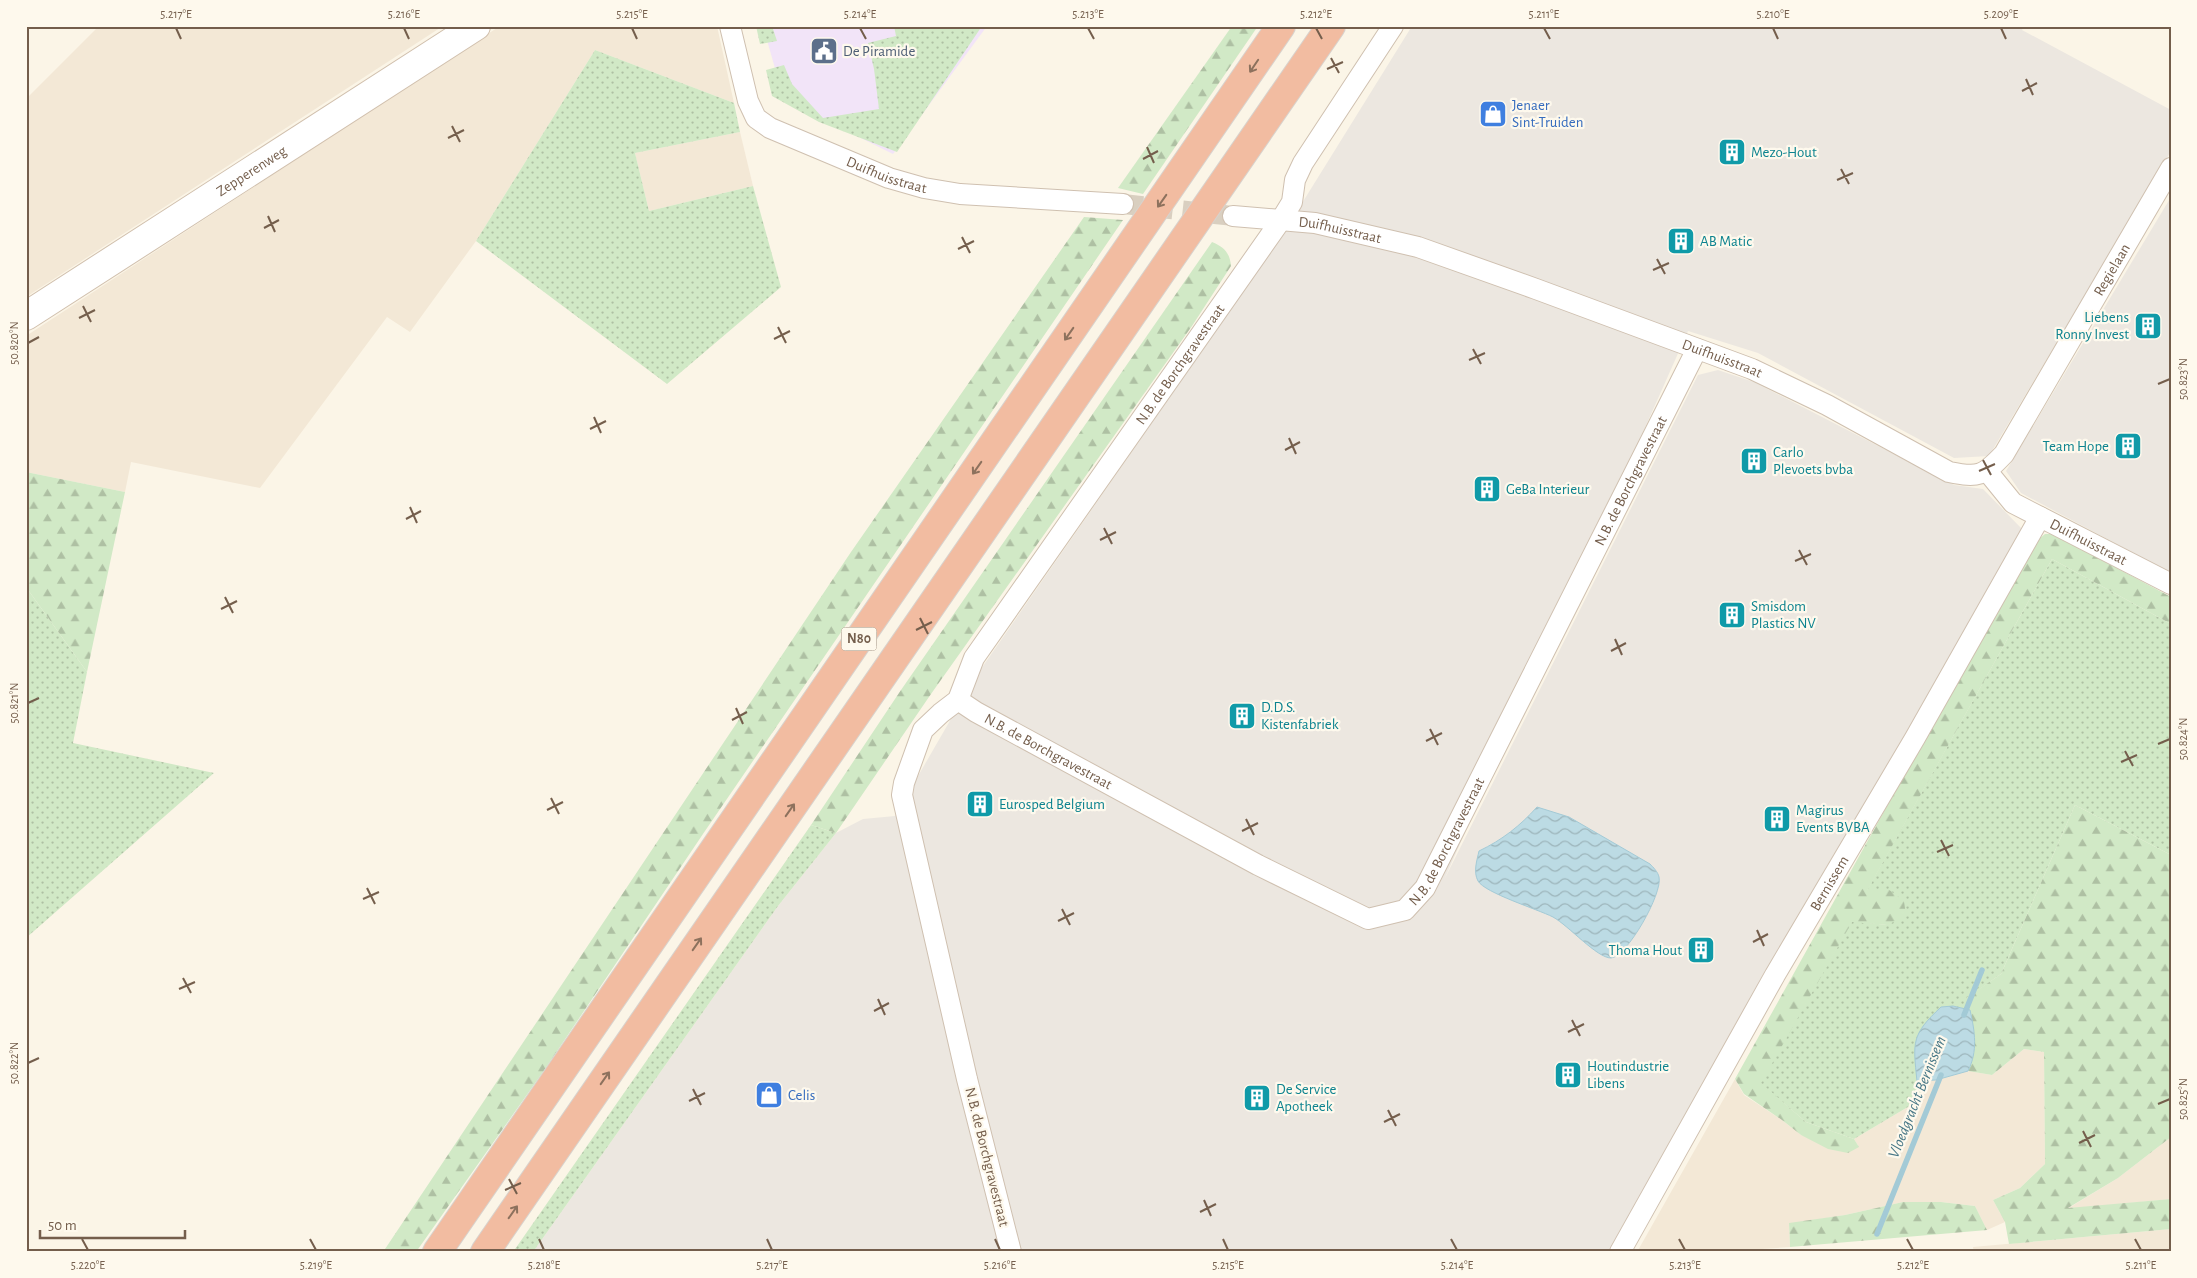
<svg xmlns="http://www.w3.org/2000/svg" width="2197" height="1278" font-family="'Alegreya Sans',sans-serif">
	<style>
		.residential { fill: #f3e8d6 }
		.industrial { fill: #ece7e0 }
		.education { fill: #f2e4f8 }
		.grass { fill: url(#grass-dots) }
		.forest { fill: url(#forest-firs) }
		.water { fill: url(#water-waves); stroke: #a3cad6 }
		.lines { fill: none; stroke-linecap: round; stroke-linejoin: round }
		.stream { stroke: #a3cad6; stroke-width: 5.5 }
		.street-tunnel { stroke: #d9cfc0; stroke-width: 20; stroke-dasharray: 20 10; stroke-linecap: butt }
		.street-casing { stroke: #cfc0b0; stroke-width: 22 }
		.secondary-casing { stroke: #d1c0ae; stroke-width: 30 }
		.highway-casing { stroke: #d8d2cd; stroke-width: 30 }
		.street { stroke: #fff; stroke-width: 20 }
		.secondary { stroke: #fff; stroke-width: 28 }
		.highway { stroke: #f2bca1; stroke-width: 28 }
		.oneway { stroke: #8d715d }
		.ticks { fill: none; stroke: #745e4c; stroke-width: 2 }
		.labels { text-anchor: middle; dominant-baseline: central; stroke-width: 4.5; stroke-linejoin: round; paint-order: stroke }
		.shield { fill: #fef9ed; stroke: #9d8c7c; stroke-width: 1 }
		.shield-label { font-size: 14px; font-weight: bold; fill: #745e4c }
		.service-label { font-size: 15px; fill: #4e5e75; stroke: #fef9ed; text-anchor: start }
		.shop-label { font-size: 15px; fill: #366cbe; stroke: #fef9ed; text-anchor: start }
		.culture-label { font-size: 15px; fill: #0d838f; stroke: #fef9ed; text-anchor: start }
		.street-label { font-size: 15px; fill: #745e4c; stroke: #fef9ed }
		.water-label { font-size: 16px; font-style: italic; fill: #477786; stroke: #fef9ed }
		.neatline { fill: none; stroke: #745e4c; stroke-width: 2 }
		.ticks-label { font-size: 12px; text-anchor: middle; fill: #745e4c }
	</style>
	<defs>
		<pattern id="grass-dots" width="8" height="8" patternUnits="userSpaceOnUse" patternTransform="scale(1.25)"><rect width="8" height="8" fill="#d1e9c6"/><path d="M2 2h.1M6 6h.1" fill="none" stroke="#aec0a3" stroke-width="1.8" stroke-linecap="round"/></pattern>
		<pattern id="forest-firs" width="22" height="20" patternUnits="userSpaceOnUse" patternTransform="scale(1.25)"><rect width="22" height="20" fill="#d1e9c6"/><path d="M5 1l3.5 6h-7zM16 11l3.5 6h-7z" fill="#aec0a3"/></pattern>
		<pattern id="water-waves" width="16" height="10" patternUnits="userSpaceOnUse" patternTransform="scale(1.25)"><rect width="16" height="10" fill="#bcdbe4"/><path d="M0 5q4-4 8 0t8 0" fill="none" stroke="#9db5bb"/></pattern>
	</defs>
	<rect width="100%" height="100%" fill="#fbf5e7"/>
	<!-- residential -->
	<g class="residential">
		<path d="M99,26H443L26,297V99Z"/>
		<path d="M500,26H717L734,103L595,50L476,241L410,332L387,317L260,488L131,462L125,492L26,472V336Z"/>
		<path d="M740,132L753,186L649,211L635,153Z"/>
		<path d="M2024,1049L2044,1052L2045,1164L2020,1188L1993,1200L2005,1222L1987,1230L1975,1206L1941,1202H1903L1845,1215L1789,1224L1790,1247L1719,1252H1637L1735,1079L1744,1095L1782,1120L1801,1135L1859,1147L1854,1139L1923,1098L1917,1081L1936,1080L1968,1071L1992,1075Z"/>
		<path d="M2171,1137V1199L2067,1209L2118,1178Z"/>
		<path d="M2171,1229V1252H1974L1973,1247Z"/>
	</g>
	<!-- industrial -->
	<g class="industrial">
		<path d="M1412,26H2024L2022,30L2171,110V151L1989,456L1954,458L1758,353L1688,331L1444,880L1698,375L1718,370L1754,382L1954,485L1983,489L2022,529L1611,1252H533L778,906L836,833L863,819L895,816L974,679L1281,237Z"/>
		<path d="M2171,197V573L2021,493L2006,471Z"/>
	</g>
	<!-- education -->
	<path class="education" d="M763,26H987L893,154L784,100Z"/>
	<!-- grass -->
	<g class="grass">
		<path d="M756,26H772L777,41L760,44Z"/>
		<path d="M894,26H982L897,152L819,122L772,96L766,70L784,65L792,84L823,118L879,109L874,69L868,43L896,36Z"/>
		<path d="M595,50L734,103L740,132L635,153L649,211L753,186L781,287L667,384L476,241Z"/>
		<path d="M2052,559L2171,624V855L2075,805L2001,974L1967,998L1970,1010L1953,1006L1917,1081L1923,1098L1854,1139L1806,1122L1760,1083L1852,921L1887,925L1866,892Z"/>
		<path d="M26,587L87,672L73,743L214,773L26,938Z"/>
		<path d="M811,825L836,833L778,906L533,1252H513Z"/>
	</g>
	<!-- forest -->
	<g class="forest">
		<path d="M1232,26H1258L1143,194L1118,188Z"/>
		<path d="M1084,217L1123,220L705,831L545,1069L416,1252H383L851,552Z"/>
		<path d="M1212,242C1224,247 1230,253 1231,266L1192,326L931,694L836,833L811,825L901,690Z"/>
		<path d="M26,472L125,492L87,672L26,587Z"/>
		<path d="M2045,534H2053L2171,597V624L2052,559L1867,891L1888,889L1904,901L1906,916L1887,925L1852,922L1761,1083L1806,1122L1854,1139L1859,1147L1848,1153L1828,1149L1801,1135L1782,1120L1744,1094L1735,1079L2033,544Z"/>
		<path d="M2075,805L2171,855V1137L2118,1178L2068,1208L2171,1199V1229L2009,1244L2005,1222L1993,1200L2020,1188L2045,1164L2044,1052L2024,1049L1992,1075L1968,1071C1979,1049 1973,1022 1966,998L2001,974Z"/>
		<path d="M1903,1202H1941L1975,1206L1987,1230L1790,1247L1789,1223L1845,1215Z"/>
	</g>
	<!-- water -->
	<g class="water">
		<path d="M1537,807L1569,817L1650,864C1653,867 1658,872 1659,877C1663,893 1627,957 1611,958C1597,958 1569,926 1553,917C1537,909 1485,893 1478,881C1473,872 1477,860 1479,851C1502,840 1520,826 1537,807Z"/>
		<path d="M1953,1006L1970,1010C1975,1032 1978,1051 1968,1071L1936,1080L1917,1081C1913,1042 1911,1035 1941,1007Z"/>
	</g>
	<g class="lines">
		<!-- stream -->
		<g class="stream">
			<path d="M1964,1015L1982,970"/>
			<path d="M1877,1234L1941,1075"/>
		</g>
		<!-- street-tunnel -->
		<path class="street-tunnel" d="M1123,204L1233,216"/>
		<!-- street casing -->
		<g class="street-casing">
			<g id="street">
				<path id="s1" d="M730,26L748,101L756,118L770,128L889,178L924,188L960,194L1123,204"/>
				<path id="s2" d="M1233,216L1315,223L1418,247L1536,289L1752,369L1827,405L1949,472C1979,478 1983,476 2004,454L2171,168"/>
				<path id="s3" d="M1987,471L2013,503L2171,584"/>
				<path id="s4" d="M958,700L976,712L1258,865L1368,919L1405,910L1425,888L1697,349"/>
				<path id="s5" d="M1011,1252L967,1079L902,795L904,783L923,730L941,713L958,700L974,658L1281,220L1292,202L1295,180L1303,163L1393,26"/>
				<path id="s6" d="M1620,1252L1775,975L1915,738L2040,517"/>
			</g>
		</g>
		<!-- secondary casing -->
		<g class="secondary-casing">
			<g id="secondary">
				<path id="s7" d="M26,316L476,26"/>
			</g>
		</g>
		<!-- highway casing -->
		<g class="highway-casing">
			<g id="highway">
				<path d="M437,1252L1281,26"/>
				<path d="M485,1252L1331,26"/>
			</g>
		</g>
		<!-- street -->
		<use href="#street" class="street"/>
		<!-- secondary -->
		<use href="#secondary" class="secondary"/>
		<!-- highway -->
		<use href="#highway" class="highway"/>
	</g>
	<!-- one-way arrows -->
	<defs><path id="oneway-shaft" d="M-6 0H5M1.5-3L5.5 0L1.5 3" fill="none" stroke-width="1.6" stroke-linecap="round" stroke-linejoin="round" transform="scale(1.25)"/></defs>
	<g class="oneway">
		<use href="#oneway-shaft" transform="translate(1254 66) rotate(124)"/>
		<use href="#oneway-shaft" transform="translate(1162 201) rotate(125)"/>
		<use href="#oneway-shaft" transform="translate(1069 334) rotate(125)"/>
		<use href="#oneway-shaft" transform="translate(977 468) rotate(125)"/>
		<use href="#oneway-shaft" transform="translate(790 810) rotate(-55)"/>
		<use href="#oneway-shaft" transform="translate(697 944) rotate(-55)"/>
		<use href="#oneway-shaft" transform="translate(605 1078) rotate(-55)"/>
		<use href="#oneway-shaft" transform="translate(513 1212) rotate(-55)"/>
	</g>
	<!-- ticks -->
	<path class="ticks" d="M176,28L181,39M404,28L409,39M632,28L637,39M860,28L866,39M1088,28L1094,39M1316,28L1322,39M1544,28L1550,39M1773,28L1778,39M2001,28L2006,39M1331,58L1339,73M1327,69L1343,62M2026,79L2033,95M2022,91L2037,83M452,126L460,142M448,138L464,130M1147,147L1154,163M1143,159L1158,151M1841,169L1849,184M1837,180L1853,173M268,216L275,232M264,228L279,220M962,237L970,253M958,249L974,241M1657,259L1665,274M1653,270L1669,263M83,306L91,322M79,318L95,310M778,327L786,343M774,339L790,331M28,343L39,337M1473,349L1481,364M1469,360L1485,353M2158,384L2170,379M594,417L601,433M590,429L606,421M1289,438L1296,454M1285,450L1300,442M1983,460L1991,475M1979,471L1995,464M410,507L417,523M406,519L421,511M1104,528L1112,544M1100,540L1116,532M1799,550L1807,565M1795,561L1811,554M225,597L233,613M221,609L237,601M920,618L928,634M916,630L932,622M1615,639L1622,655M1611,651L1626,643M28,703L39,698M736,708L743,724M732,720L747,712M1430,729L1438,745M1426,741L1442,733M2158,744L2170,739M2125,751L2133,766M2121,762L2137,755M551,798L559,814M547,810L563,802M1246,819L1254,835M1242,831L1258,823M1941,840L1949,856M1937,852L1953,845M367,888L375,904M363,899L379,892M1062,909L1070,925M1058,921L1074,913M1757,930L1764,946M1753,942L1768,934M183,978L191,993M179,989L195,982M878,999L885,1015M874,1011L889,1003M1572,1020L1580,1036M1568,1032L1584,1024M28,1063L39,1058M693,1089L701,1105M689,1101L705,1093M2158,1104L2170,1099M1388,1110L1396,1126M1384,1122L1400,1114M2083,1131L2091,1147M2079,1143L2095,1135M509,1179L517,1194M505,1190L521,1183M1204,1200L1211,1216M1200,1212L1216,1204M82,1239L88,1250M310,1239L316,1250M539,1239L544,1250M767,1239L772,1250M995,1239L1000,1250M1223,1239L1228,1250M1451,1239L1457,1250M1679,1239L1685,1250M1907,1239L1913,1250M2135,1239L2141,1250"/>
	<!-- icons -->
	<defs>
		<g id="civic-square" transform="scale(1.4375)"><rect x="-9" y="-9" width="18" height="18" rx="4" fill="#5c6f8a" stroke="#fef9ed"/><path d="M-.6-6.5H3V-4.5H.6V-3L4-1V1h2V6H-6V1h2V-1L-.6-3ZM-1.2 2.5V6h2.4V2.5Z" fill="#fff"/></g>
		<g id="shop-square" transform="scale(1.4375)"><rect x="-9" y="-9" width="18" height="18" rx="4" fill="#3f7fe0" stroke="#fef9ed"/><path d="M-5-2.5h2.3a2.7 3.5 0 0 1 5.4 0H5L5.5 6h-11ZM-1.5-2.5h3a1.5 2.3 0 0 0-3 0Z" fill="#fff"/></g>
		<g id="building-square" transform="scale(1.4375)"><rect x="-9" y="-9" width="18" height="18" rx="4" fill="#0f9aa8" stroke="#fef9ed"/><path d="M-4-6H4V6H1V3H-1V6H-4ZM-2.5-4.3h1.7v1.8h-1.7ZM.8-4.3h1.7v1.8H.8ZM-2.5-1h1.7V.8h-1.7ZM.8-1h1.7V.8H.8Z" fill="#fff"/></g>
	</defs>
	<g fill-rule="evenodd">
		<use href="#civic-square" x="824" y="51"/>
		<use href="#shop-square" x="1493" y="114"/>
		<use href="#building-square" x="1732" y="152"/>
		<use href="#building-square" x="1681" y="241"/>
		<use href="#building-square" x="2148" y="326"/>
		<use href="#building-square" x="2128" y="446"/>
		<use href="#building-square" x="1754" y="461"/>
		<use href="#building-square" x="1487" y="489"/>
		<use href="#building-square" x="1732" y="615"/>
		<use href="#building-square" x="1242" y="716"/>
		<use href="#building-square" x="980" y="804"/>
		<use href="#building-square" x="1777" y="819"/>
		<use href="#building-square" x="1701" y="950"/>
		<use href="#building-square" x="1568" y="1075"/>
		<use href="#shop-square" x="769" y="1095"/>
		<use href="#building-square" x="1257" y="1098"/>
	</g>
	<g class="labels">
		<!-- shield labels -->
		<rect class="shield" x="841.5" y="627.5" width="35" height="23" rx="4"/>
		<g class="shield-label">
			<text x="859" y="639">N80</text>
		</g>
		<!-- service labels -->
		<g class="service-label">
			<text x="843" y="51">De Piramide</text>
		</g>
		<!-- shop labels -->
		<g class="shop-label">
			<text x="1512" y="105">Jenaer<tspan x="1512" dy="17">Sint-Truiden</tspan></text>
			<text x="788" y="1095">Celis</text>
		</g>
		<!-- culture labels -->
		<g class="culture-label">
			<text x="1751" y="152">Mezo-Hout</text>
			<text x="1700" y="241">AB Matic</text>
			<text x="2129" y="317" text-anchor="end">Liebens<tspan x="2129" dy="17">Ronny Invest</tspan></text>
			<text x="2109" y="446" text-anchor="end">Team Hope</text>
			<text x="1773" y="452">Carlo<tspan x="1773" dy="17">Plevoets bvba</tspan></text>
			<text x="1506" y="489">GeBa Interieur</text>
			<text x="1751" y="606">Smisdom<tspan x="1751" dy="17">Plastics NV</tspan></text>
			<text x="1261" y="707">D.D.S.<tspan x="1261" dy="17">Kistenfabriek</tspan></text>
			<text x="999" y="804">Eurosped Belgium</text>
			<text x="1796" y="810">Magirus<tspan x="1796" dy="17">Events BVBA</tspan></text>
			<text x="1682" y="950" text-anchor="end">Thoma Hout</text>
			<text x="1587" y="1066">Houtindustrie<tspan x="1587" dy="17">Libens</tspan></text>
			<text x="1276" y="1089">De Service<tspan x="1276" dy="17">Apotheek</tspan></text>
		</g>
		<!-- street labels -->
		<g class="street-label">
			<text stroke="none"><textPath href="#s7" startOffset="268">Zepperenweg</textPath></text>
			<text stroke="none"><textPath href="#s1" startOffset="239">Duifhuisstraat</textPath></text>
			<text stroke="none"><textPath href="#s2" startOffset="108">Duifhuisstraat</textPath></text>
			<text stroke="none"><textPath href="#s2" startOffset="1042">Regielaan</textPath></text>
			<text stroke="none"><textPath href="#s2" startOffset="512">Duifhuisstraat</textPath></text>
			<text stroke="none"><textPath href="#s5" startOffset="988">N.B. de Borchgravestraat</textPath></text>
			<text stroke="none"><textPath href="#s4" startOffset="989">N.B. de Borchgravestraat</textPath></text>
			<text stroke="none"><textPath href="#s3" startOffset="126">Duifhuisstraat</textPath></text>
			<text stroke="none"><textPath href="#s4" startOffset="104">N.B. de Borchgravestraat</textPath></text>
			<text stroke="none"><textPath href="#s4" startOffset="584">N.B. de Borchgravestraat</textPath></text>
			<text stroke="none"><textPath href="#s6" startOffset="424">Bernissem</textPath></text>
			<text transform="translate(987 1157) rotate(76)">N.B. de Borchgravestraat</text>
		</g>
		<!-- water labels -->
		<g class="water-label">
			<text transform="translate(1917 1097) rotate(-68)">Vloedgracht Bernissem</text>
		</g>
	</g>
	<!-- border -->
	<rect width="2197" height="1278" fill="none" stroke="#fef9ed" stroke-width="55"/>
	<!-- scale -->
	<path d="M40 1230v8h145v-8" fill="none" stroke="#745e4c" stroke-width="2.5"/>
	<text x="48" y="1230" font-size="15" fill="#745e4c" stroke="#fef9ed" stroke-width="4" paint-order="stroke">50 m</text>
	<rect x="28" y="28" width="2142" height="1222" class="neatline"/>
	<g class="ticks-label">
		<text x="176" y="18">5.217°E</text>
		<text x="404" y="18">5.216°E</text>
		<text x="632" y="18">5.215°E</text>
		<text x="860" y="18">5.214°E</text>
		<text x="1088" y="18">5.213°E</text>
		<text x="1316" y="18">5.212°E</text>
		<text x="1544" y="18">5.211°E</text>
		<text x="1773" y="18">5.210°E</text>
		<text x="2001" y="18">5.209°E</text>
		<text transform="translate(14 343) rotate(-90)" y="4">50.820°N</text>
		<text transform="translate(2183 379) rotate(-90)" y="4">50.823°N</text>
		<text transform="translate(14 703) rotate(-90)" y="4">50.821°N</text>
		<text transform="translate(2183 739) rotate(-90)" y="4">50.824°N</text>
		<text transform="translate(14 1063) rotate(-90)" y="4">50.822°N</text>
		<text transform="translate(2183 1099) rotate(-90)" y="4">50.825°N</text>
		<text x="88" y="1269">5.220°E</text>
		<text x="316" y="1269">5.219°E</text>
		<text x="544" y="1269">5.218°E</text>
		<text x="772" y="1269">5.217°E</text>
		<text x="1000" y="1269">5.216°E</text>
		<text x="1228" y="1269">5.215°E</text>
		<text x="1457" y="1269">5.214°E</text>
		<text x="1685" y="1269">5.213°E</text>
		<text x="1913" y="1269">5.212°E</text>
		<text x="2141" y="1269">5.211°E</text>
	</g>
</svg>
